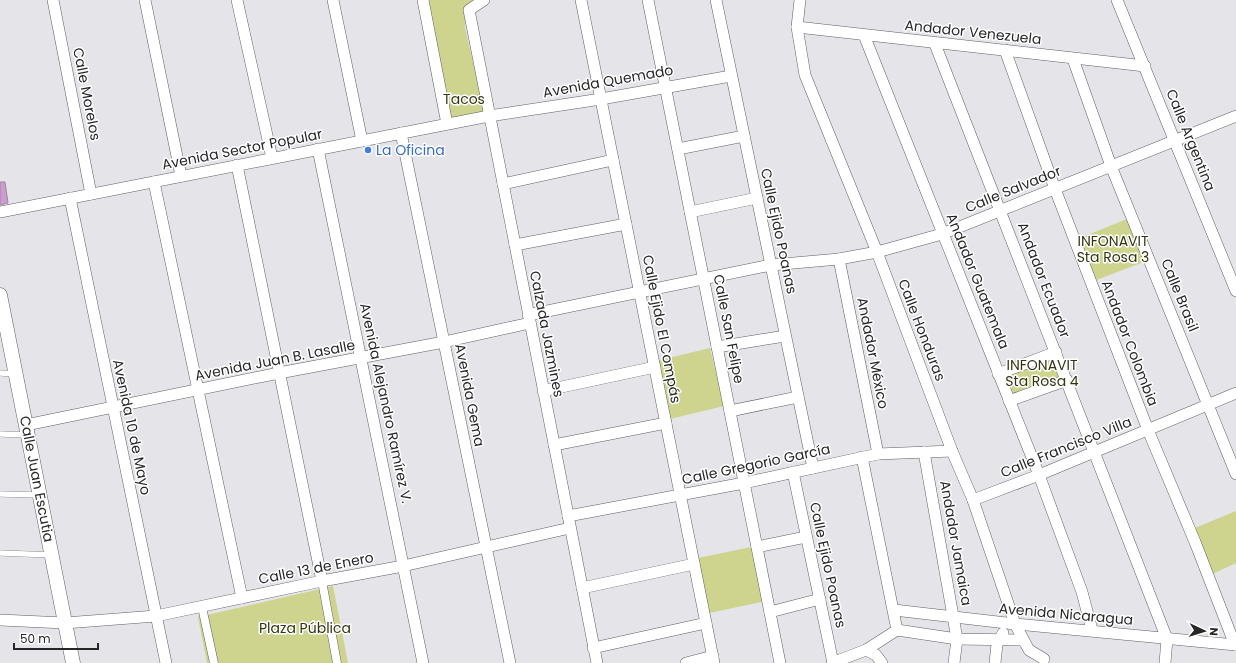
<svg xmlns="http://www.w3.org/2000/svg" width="1236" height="663" font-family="Poppins,sans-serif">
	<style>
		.green { fill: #ced48e }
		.building { fill: #d298d3; stroke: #928e92 }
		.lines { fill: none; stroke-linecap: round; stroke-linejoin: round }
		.service-casing { stroke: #606064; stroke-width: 6 }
		.pedestrian-casing { stroke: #606064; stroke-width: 9 }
		.minor-casing { stroke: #606064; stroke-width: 12 }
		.tertiary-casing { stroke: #606064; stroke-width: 15 }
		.service { stroke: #fff; stroke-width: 5.5 }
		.pedestrian { stroke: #fff; stroke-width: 8 }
		.minor { stroke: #fff; stroke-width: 11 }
		.tertiary { stroke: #fff; stroke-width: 14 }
		.shop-dot { fill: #3f7fe0; stroke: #fff; stroke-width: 1.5 }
		.labels { text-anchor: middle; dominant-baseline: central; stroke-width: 3; stroke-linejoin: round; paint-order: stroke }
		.street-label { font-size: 14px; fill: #262627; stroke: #fff }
		.park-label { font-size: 14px; fill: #333512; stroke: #fff }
		.shop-label { font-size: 14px; fill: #366cbe; stroke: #fff; text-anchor: start }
	</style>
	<rect width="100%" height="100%" fill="#e4e4e9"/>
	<!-- green -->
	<g class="green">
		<path d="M429,0H479L465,17V28L485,114L450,120Z"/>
		<path d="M1132,217L1149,260L1091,282L1075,240Z"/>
		<path d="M710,348L724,406L670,419L656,361Z"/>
		<path d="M1056,352L1067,380L1009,401L998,374Z"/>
		<path d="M1236,511V563L1208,576L1190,530Z"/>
		<path d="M756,546L767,601L709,613L698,558Z"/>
		<path d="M333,586L348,663H207L198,617Z"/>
	</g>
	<!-- building -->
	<path class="building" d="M0,182H5L8,203L0,205Z"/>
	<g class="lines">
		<!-- service casing -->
		<g class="service-casing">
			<g id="service">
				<path d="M0,373L16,374"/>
				<path d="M0,434L28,435"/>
				<path d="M0,494L40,495"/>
				<path d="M0,553L52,555"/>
			</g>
		</g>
		<!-- pedestrian casing -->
		<g class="pedestrian-casing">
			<g id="pedestrian">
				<path d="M322,581L337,663"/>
				<path d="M202,607L214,663"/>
			</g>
		</g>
		<!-- minor casing -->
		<g class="minor-casing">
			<g id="minor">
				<path d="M53,0L91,194"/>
				<path d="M145,0L181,176"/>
				<path d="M237,0L272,158"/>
				<path d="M333,0L362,141"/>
				<path d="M423,0L447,124"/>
				<path d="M484,0L469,10L597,663"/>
				<path d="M581,0L714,663"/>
				<path d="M648,0L780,663"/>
				<path d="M716,0L813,468"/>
				<path d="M800,0L797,27L805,75L877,252L952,451L973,500L1015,624L1029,650L1044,659"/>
				<path d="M1117,0L1236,291"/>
				<path d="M797,27L1145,66"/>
				<path d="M864,35L1039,475L1082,592L1092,630"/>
				<path d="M935,44L1167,639L1165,663"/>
				<path d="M1005,50L1055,189L1148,430L1195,542L1235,645"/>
				<path d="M1073,59L1111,166L1236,474"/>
				<path d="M401,133L510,663"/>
				<path d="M318,149L423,663"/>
				<path d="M678,149L744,136"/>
				<path d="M237,165L322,581"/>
				<path d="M154,182L242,598"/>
				<path d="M503,184L613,160"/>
				<path d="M70,198L166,663"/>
				<path d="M0,212L489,116L601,99L731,76"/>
				<path d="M690,212L757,198"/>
				<path d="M515,245L626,224"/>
				<path d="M839,259L878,454"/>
				<path d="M528,315L771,265L839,259L877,252L942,234L1236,116"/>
				<path d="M717,347L785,336"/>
				<path d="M998,374L1056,352"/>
				<path d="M543,391L655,367"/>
				<path d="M1009,401L1067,380"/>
				<path d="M730,411L798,397"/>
				<path d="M26,425L279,373L444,342L530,323"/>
				<path d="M554,445L666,423"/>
				<path d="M924,452L957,639L954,663"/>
				<path d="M862,457L897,630"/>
				<path d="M793,472L833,663"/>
				<path d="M973,500L1039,475L1236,393"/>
				<path d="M568,516L744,483L878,454L952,451"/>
				<path d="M757,547L806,537"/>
				<path d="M582,588L694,564"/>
				<path d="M894,610L1015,624L1236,645"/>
				<path d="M770,612L820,599"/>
				<path d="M0,620L65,623L156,616L322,581L403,566L570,528"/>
				<path d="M897,630L957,639L1023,640"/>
				<path d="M593,648L706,623"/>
				<path d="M866,650L876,655L882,663"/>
				<path d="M686,663L713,656"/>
				<path d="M832,663L866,650L897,630"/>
				<path d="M995,663L997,644L1003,633"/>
			</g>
		</g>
		<!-- tertiary casing -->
		<g class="tertiary-casing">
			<path id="tertiary" d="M0,295L73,663"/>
		</g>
		<!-- service -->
		<use href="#service" class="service"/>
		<!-- pedestrian -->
		<use href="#pedestrian" class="pedestrian"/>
		<!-- minor -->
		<use href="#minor" class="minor"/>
		<!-- tertiary -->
		<use href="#tertiary" class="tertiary"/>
	</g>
	<!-- markers -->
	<circle class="shop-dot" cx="368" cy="150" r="4"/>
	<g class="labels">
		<!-- street labels -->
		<g class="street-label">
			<text transform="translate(973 32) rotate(6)">Andador Venezuela</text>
			<text transform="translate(608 81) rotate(-10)">Avenida Quemado</text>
			<text transform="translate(87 94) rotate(79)">Calle Morelos</text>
			<text transform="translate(1191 140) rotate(68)">Calle Argentina</text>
			<text transform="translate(242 149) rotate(-11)">Avenida Sector Popular</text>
			<text transform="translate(1013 189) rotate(-22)">Calle Salvador</text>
			<text transform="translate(779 231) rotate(78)">Calle Ejido Poanas</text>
			<text transform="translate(1044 280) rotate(69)">Andador Ecuador</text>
			<text transform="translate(978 281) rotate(68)">Andador Guatemala</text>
			<text transform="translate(1180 295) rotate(68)">Calle Brasil</text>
			<text transform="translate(662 329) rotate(79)">Calle Ejido El Compás</text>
			<text transform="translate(729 329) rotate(79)">Calle San Felipe</text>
			<text transform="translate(922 330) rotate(69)">Calle Honduras</text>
			<text transform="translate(547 334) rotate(79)">Calzada Jazmines</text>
			<text transform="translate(1130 343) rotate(69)">Andador Colombia</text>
			<text transform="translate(873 353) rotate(79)">Andador México</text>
			<text transform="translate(275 360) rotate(-11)">Avenida Juan B. Lasalle</text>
			<text transform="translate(470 395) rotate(79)">Avenida Gema</text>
			<text transform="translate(386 403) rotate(78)">Avenida Alejandro Ramírez V.</text>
			<text transform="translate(132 427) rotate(78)">Avenida 10 de Mayo</text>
			<text transform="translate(1066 447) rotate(-22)">Calle Francisco Villa</text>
			<text transform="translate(756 464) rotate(-12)">Calle Gregorio García</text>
			<text transform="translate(37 479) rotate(79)">Calle Juan Escutia</text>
			<text transform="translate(956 543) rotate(80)">Andador Jamaica</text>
			<text transform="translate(828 565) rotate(78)">Calle Ejido Poanas</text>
			<text transform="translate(316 568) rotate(-11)">Calle 13 de Enero</text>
			<text transform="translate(1066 614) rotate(5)">Avenida Nicaragua</text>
		</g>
		<!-- park labels -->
		<g class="park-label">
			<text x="464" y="99">Tacos</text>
			<text x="1113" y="241">INFONAVIT<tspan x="1113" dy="16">Sta Rosa 3</tspan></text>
			<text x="1042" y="365">INFONAVIT<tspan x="1042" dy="16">Sta Rosa 4</tspan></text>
			<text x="305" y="628">Plaza Pública</text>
		</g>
		<!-- shop labels -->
		<g class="shop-label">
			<text x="376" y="150">La Oficina</text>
		</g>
	</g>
	<!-- north arrow -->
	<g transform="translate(1204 631) rotate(94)" stroke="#ffffff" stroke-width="3" paint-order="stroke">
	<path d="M0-3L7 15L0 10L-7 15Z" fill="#262627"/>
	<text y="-6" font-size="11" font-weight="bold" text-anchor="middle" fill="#262627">N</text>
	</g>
	<!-- scale -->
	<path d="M14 643v6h84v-6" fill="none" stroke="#262627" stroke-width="2"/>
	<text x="20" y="643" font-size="12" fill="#262627" stroke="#ffffff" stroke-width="3" paint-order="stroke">50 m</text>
</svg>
